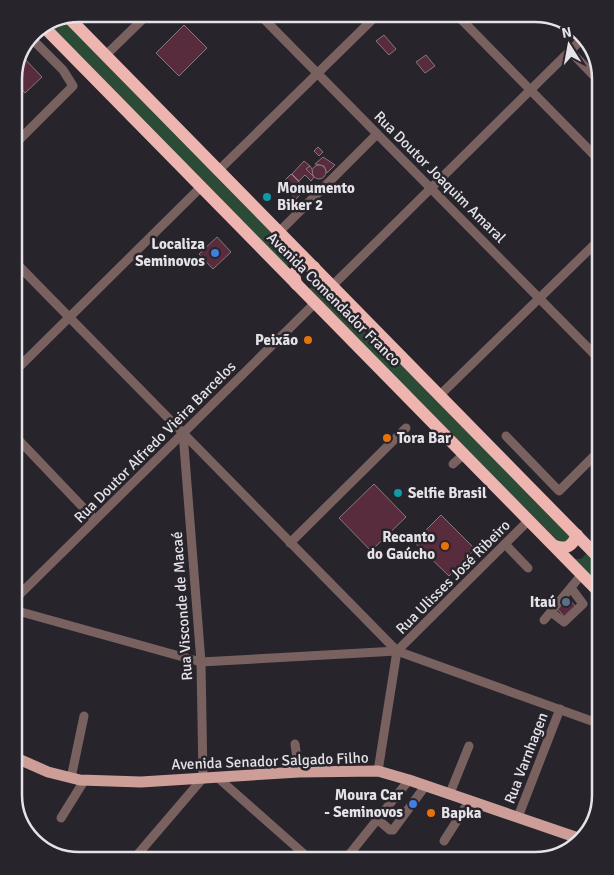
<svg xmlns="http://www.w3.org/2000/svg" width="614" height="875" font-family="Signika,sans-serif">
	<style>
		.green { fill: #2b4b37 }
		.building { fill: #582c3d; stroke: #84797c }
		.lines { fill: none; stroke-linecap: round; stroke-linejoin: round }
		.minor { stroke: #79615f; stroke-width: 9 }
		.major { stroke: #cd9d98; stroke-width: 11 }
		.highway { stroke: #eeb4af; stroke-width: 12 }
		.culture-dot { fill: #0f9aa8; stroke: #27242c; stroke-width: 2 }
		.shop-dot { fill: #3f7fe0; stroke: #27242c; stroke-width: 2 }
		.food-dot { fill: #e8710a; stroke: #27242c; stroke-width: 2 }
		.service-dot { fill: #5c6f8a; stroke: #27242c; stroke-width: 2 }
		.labels { text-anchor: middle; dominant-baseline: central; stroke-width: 5; stroke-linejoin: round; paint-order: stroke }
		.street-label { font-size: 15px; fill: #e5e3e8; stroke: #27242c }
		.poi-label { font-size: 15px; font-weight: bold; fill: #e5e3e8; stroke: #27242c; text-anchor: end }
		.rim { fill: none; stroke: #e5e3e8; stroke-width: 2.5 }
	</style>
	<rect width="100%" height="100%" fill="#27242c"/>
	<!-- green -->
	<g class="green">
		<path d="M65,19L299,260L291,262L287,266L50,25Z"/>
		<path d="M313,285H319L376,343L410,373L572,538L570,541L559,543L309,290Z"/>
		<path d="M587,553L600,566V586L573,559H581Z"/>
	</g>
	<!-- building -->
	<g class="building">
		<path d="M184,25L207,48L179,76L156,53Z"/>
		<path d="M384,35L396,49L389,55L376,41Z"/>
		<path d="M426,55L435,66L425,73L416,62Z"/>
		<path d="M23,57L42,77L25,93L14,81V75Z"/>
		<path d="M318,147L323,152L319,156L314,151Z"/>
		<path d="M323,157L335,165L327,173L324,166L315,164Z"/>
		<path d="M304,161L310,166L306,169L314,177L311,181L305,175L299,181L292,174Z"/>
		<circle cx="319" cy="172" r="7"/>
		<path d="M310,166L312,169L313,176L306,169Z"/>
		<path d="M291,174L306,189L296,199L281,184Z"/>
		<path d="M217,237L231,252L213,269L199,254Z"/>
		<path d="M374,484L406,517L371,551L339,518Z"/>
		<path d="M441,515L475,549L449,576L414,542Z"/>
		<path d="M566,596L577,608L566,619L556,607Z"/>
	</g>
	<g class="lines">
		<!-- minor -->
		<g class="minor">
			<path d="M259,14L600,360"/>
			<path d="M456,14L600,161"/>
			<path d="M570,51L600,82"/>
			<path d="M106,55L148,14"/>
			<path d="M14,145L73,86L63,70L32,39"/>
			<path d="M219,170L378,14"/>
			<path d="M279,232L377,134"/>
			<path d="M14,261L397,651"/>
			<path d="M332,286L583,38"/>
			<path d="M14,372L201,187"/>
			<path d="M440,395L600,239"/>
			<path d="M14,435L95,520"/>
			<path d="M506,436L559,491L600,450"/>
			<path d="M453,464L464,454"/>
			<path d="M290,543L406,428"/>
			<path d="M505,544L528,568"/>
			<path d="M14,600L315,303"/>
			<path d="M14,610L201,662L397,651L600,724"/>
			<path d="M551,612L564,622L583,604L571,588"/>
			<path d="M544,620L582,574"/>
			<path d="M295,744L299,772"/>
			<path d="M378,771L397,651L529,520"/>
			<path d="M217,777L312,861"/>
			<path d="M71,778L84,716"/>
			<path d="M450,793L469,746"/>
			<path d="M518,817L560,709"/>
			<path d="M61,818L84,781"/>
			<path d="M377,819L390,830H393L426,785"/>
			<path d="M444,841L470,800"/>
			<path d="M132,861L203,778L201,662L183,433"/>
			<path d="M344,861L409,780"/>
		</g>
		<!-- major -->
		<path class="major" d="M14,757L48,772L80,780L141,782L299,772L378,771L409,780L581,839"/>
		<!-- highway -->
		<g class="highway">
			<path d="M69,18L600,559"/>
			<path d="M44,27L600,593"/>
			<path d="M296,284L294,274C299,266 305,264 314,267"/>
			<path d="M555,546C567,550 572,546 577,535"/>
		</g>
	</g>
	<!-- markers -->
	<g class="culture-dot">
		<circle cx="267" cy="197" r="5"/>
		<circle cx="398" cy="493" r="5"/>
	</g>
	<g class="shop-dot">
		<circle cx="215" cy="253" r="5"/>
		<circle cx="413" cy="804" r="5"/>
	</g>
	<g class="food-dot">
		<circle cx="308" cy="340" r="5"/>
		<circle cx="387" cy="438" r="5"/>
		<circle cx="445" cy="546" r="5"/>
		<circle cx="431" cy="813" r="5"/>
	</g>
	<circle class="service-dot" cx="566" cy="602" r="5"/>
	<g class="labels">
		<!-- street labels -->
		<g class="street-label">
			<text transform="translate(440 177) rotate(45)">Rua Doutor Joaquim Amaral</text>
			<text transform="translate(334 299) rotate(45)">Avenida Comendador Franco</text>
			<text transform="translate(155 442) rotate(-45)">Rua Doutor Alfredo Vieira Barcelos</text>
			<text transform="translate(453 577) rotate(-45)">Rua Ulisses José Ribeiro</text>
			<text transform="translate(182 606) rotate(-94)">Rua Visconde de Macaé</text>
			<text transform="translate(526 758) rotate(-69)">Rua Varnhagen</text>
			<text transform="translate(270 761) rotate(-2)">Avenida Senador Salgado Filho</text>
		</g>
		<!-- poi labels -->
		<g class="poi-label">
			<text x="277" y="188" text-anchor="start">Monumento<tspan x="277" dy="17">Biker 2</tspan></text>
			<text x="205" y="244">Localiza<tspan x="205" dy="17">Seminovos</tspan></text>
			<text x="298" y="340">Peixão</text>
			<text x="397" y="438" text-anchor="start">Tora Bar</text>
			<text x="408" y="493" text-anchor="start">Selfie Brasil</text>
			<text x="435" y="537">Recanto<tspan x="435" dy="17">do Gaúcho</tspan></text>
			<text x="556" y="602">Itaú</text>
			<text x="403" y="795">Moura Car<tspan x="403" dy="17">- Seminovos</tspan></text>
			<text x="441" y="813" text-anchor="start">Bapka</text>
		</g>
	</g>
	<!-- crop -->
	<path d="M0 0H614V875H0ZM79 22H535A57 57 0 0 1 592 79V795A57 57 0 0 1 535 852H79A57 57 0 0 1 22 795V79A57 57 0 0 1 79 22Z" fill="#27242c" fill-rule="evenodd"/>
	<path class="rim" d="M79 22H535A57 57 0 0 1 592 79V795A57 57 0 0 1 535 852H79A57 57 0 0 1 22 795V79A57 57 0 0 1 79 22Z"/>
	<!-- north arrow -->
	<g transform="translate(569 45) rotate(349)" stroke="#27242c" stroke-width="4" paint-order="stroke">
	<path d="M0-4L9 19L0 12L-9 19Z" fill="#e5e3e8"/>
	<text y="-8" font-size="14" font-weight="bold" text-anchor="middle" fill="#e5e3e8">N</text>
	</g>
</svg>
